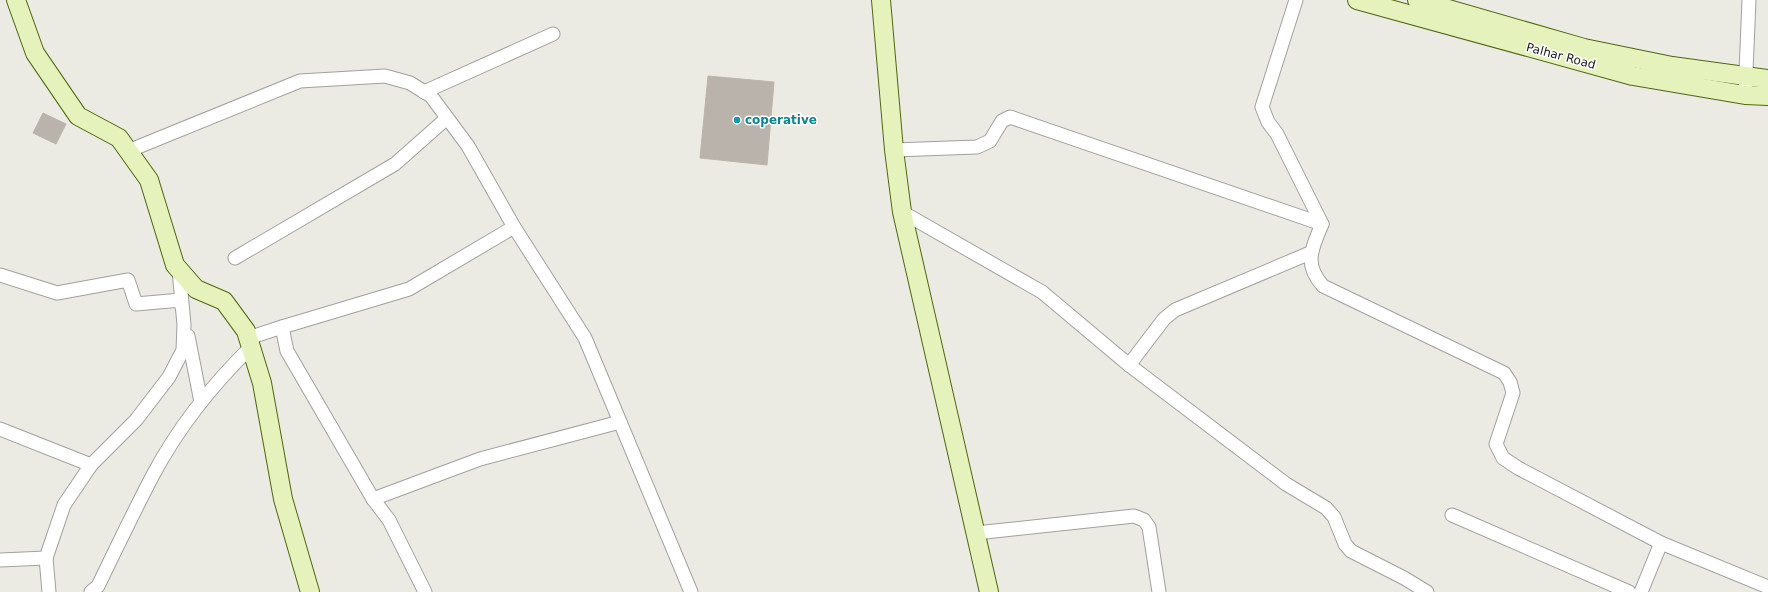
<svg xmlns="http://www.w3.org/2000/svg" width="1768" height="592" font-family="'DejaVu Sans',sans-serif">
	<style>
		.building { fill: #b9b3ac; stroke: #bcb4a7 }
		.lines { fill: none; stroke-linecap: round; stroke-linejoin: round }
		.street-casing { stroke: #a0a0a0; stroke-width: 15 }
		.secondary-casing { stroke: #4f6610; stroke-width: 20 }
		.street { stroke: #fff; stroke-width: 13 }
		.secondary { stroke: #e6f2bb; stroke-width: 18 }
		.culture-dot { fill: #0f9aa8; stroke: #fff; stroke-width: 1.5 }
		.labels { text-anchor: middle; dominant-baseline: central; stroke-width: 3; stroke-linejoin: round; paint-order: stroke }
		.street-label { font-size: 12px; fill: #1c1c1c; stroke: #fff }
		.culture-label { font-size: 12px; font-weight: bold; fill: #0d838f; stroke: #fff; text-anchor: start }
	</style>
	<rect width="100%" height="100%" fill="#ecebe3"/>
	<!-- building -->
	<g class="building">
		<path d="M708,76L774,82L767,165L700,158Z"/>
		<path d="M43,113L66,124L56,144L33,133Z"/>
	</g>
	<g class="lines">
		<!-- street casing -->
		<g class="street-casing">
			<g id="street">
				<path d="M1296,0L1262,107L1268,122L1277,134L1322,224C1312,248 1303,264 1323,286L1504,373L1510,382L1513,393L1496,444L1503,458L1518,468L1661,543L1768,587"/>
				<path d="M424,92L553,34"/>
				<path d="M1745,95L1749,0"/>
				<path d="M894,150L977,147L990,141L1002,121L1010,117L1322,224"/>
				<path d="M128,151L300,81L385,76L410,83L431,96L468,146L514,227L585,338L691,592"/>
				<path d="M902,212L1042,292L1129,365L1286,484L1326,508L1334,517L1345,544L1351,551L1404,578L1427,592"/>
				<path d="M235,258L395,164L447,118"/>
				<path d="M0,275L57,293L128,280L136,304L181,300L182,307"/>
				<path d="M282,327L409,289L514,227"/>
				<path d="M188,336L201,402"/>
				<path d="M248,338L282,327L287,351L373,499L389,520L425,592"/>
				<path d="M1129,365L1164,319L1175,310L1310,253"/>
				<path d="M0,429L91,465L136,420L169,377L183,350L184,325L179,270"/>
				<path d="M373,499L480,459L620,422"/>
				<path d="M1452,515L1629,592"/>
				<path d="M976,533L1134,516L1144,520L1149,527L1159,592"/>
				<path d="M46,558L49,592"/>
				<path d="M0,560L46,558L64,505L91,465"/>
				<path d="M91,592L98,586C116,549 134,511 153,475C178,428 213,384 251,347"/>
				<path d="M1641,592L1661,543"/>
			</g>
		</g>
		<!-- secondary casing -->
		<g class="secondary-casing">
			<g id="secondary">
				<path d="M16,0L35,53L78,116L119,138L149,180L175,265L196,289L224,301L246,331L262,383L283,499L310,592"/>
				<path d="M881,0L894,150L902,212L989,592"/>
				<path d="M1357,0L1633,76L1745,95L1768,96"/>
				<path d="M1417,0L1584,48L1672,66L1768,79"/>
			</g>
		</g>
		<!-- street -->
		<use href="#street" class="street"/>
		<!-- secondary -->
		<use href="#secondary" class="secondary"/>
	</g>
	<!-- markers -->
	<circle class="culture-dot" cx="737" cy="120" r="4"/>
	<g class="labels">
		<!-- street labels -->
		<g class="street-label">
			<text transform="translate(1561 56) rotate(15)">Palhar Road</text>
		</g>
		<!-- culture labels -->
		<g class="culture-label">
			<text x="745" y="120">coperative</text>
		</g>
	</g>
</svg>
